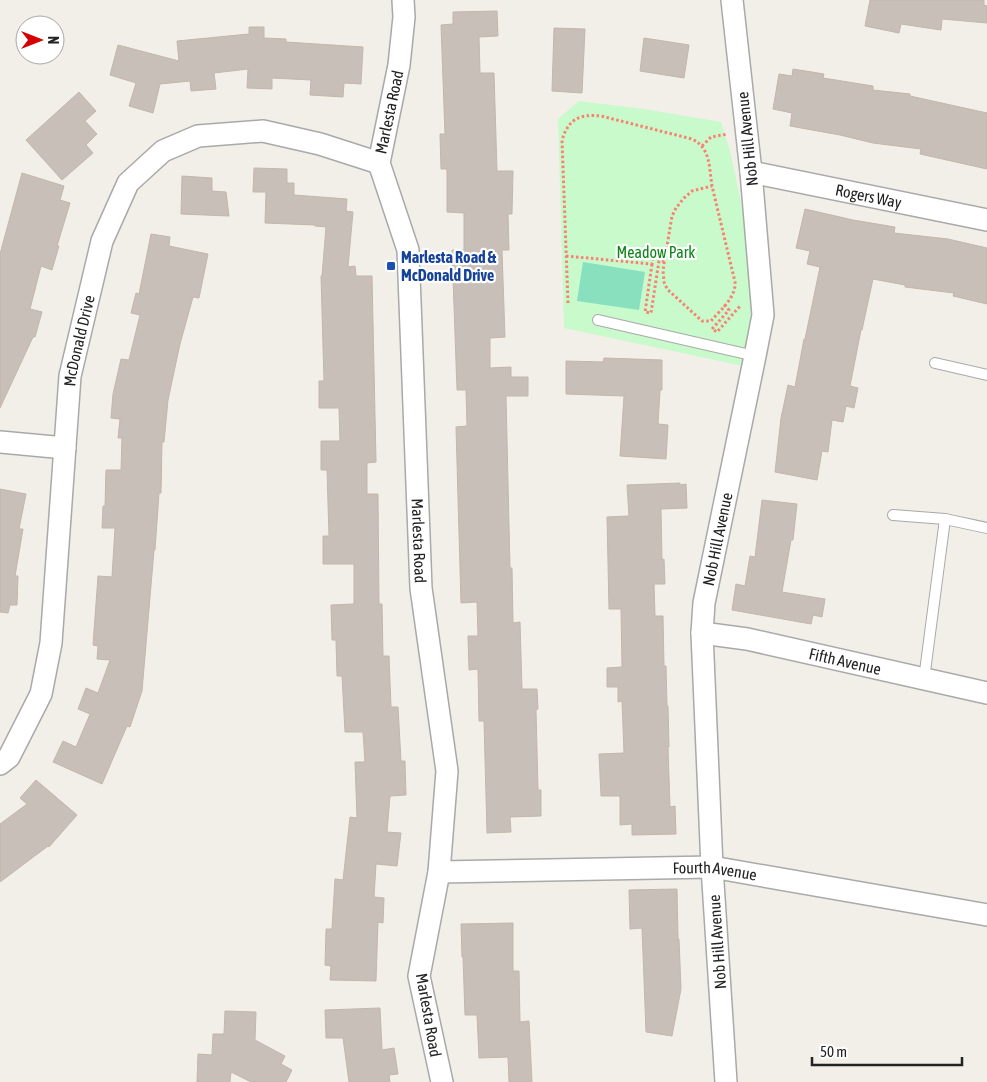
<svg xmlns="http://www.w3.org/2000/svg" width="987" height="1082" font-family="'Asap Condensed',sans-serif">
	<style>
		.park { fill: #c8facc }
		.pitch { fill: #88e0be }
		.building { fill: #c7bfb8; stroke: #c4b6ab }
		.lines { fill: none; stroke-linecap: round; stroke-linejoin: round }
		.lane-casing { stroke: #a9a9a9; stroke-width: 12 }
		.street-casing { stroke: #a9a9a9; stroke-width: 24 }
		.path { stroke: #fa8072; stroke-width: 3; stroke-dasharray: 2.5 2.5; stroke-linecap: butt }
		.lane { stroke: #fff; stroke-width: 10 }
		.street { stroke: #fff; stroke-width: 21 }
		.transit-dot { fill: #1a4fb4; stroke: #fff; stroke-width: 2 }
		.labels { text-anchor: middle; dominant-baseline: central; stroke-width: 4.5; stroke-linejoin: round; paint-order: stroke }
		.street-label { font-size: 16px; fill: #222; stroke: #fff }
		.park-label { font-size: 16px; fill: #0c8416; stroke: #fff }
		.transit-label { font-size: 16px; font-weight: bold; fill: #164399; stroke: #fff; text-anchor: start }
	</style>
	<rect width="100%" height="100%" fill="#f2efe9"/>
	<!-- park -->
	<path class="park" d="M579,101L644,109L721,122L730,151L741,202L754,271L753,298L743,366L564,328L558,119Z"/>
	<!-- pitch -->
	<path class="pitch" d="M583,262L645,272L639,310L577,301Z"/>
	<!-- building -->
	<g class="building">
		<path d="M870,0H984V5L987,6V23L942,19L941,30L901,24L899,33L865,26Z"/>
		<path d="M497,11L498,36L479,37L480,73H494L497,171H513L512,214H508L509,250H502L505,337L490,338V368L511,367V377H528V396H506L510,568H512L513,623L520,622L522,689H537L538,709L536,710L538,790H541V816L510,817L511,832L487,833L484,721H479L478,669L469,670L468,636H478L477,602L461,603L456,427L467,426L466,390H457L452,250H464V213L447,212V169H441L440,134H445L441,25L453,24V12Z"/>
		<path d="M249,27H264V38L286,39V42L363,47L361,84L344,83L343,97L310,95L311,80L272,78V89L247,88L248,69L214,73L216,89L191,91L190,81L160,84L153,113L129,106L136,83L110,75L118,45L179,61L177,41L249,34Z"/>
		<path d="M554,28L585,29L582,93L552,91Z"/>
		<path d="M644,38L689,45L684,78L640,71Z"/>
		<path d="M793,69L824,74L823,78L873,86V90L910,94V96L987,113V169L920,154L921,149L873,143L840,135L790,126L792,113L773,109L779,74L792,76Z"/>
		<path d="M79,92L96,111L85,121L97,134L86,145L93,153L62,180L26,140Z"/>
		<path d="M254,168L287,169V183H294V195L347,199L346,211L353,212L348,267L355,266L356,276H372L376,462L367,463V494H378L379,604H382L383,656H389L391,707H398L401,761H405L406,795L390,796L387,832L401,833L397,866L376,864L374,897L384,898L383,923L378,922L376,981L330,980L331,966L325,965L326,929H332L335,879L343,880L350,817L357,818L355,762H365L363,732H345L342,676H337L336,640H332L331,605L354,604V564H323V536H329L327,470H321V441H340L339,408H319V381H324L321,276H322L326,227L315,226V225L265,223L266,192H253Z"/>
		<path d="M22,173L64,186L60,200L70,203L57,246H59L52,270L41,266L30,309L42,312L35,337H33L0,408V254Z"/>
		<path d="M182,176L212,178V191L226,192L229,216L181,214Z"/>
		<path d="M805,209L853,220L895,227L894,233L948,239L987,248V304L953,296L954,293L905,287V285L873,279L862,330H861L850,386L858,388L854,408L846,406L843,422L832,420L828,452L822,451L817,480L775,472L781,418L788,385L795,387L804,339H805L820,267L807,264L810,251L796,248Z"/>
		<path d="M151,234L170,237L169,246L208,254L199,298L193,297L180,344L168,400L164,442H162L161,493H159L155,550H154L142,691L130,727L127,726L102,784L53,762L63,741L76,747L90,714L78,709L86,688L98,693L110,660L97,659L98,646L93,645L98,576L112,577L115,528H102L103,506H105L106,470H121L122,438H118L120,419L111,418L113,394L121,359L129,360L140,315L131,313L136,293L139,294Z"/>
		<path d="M604,358L662,360V390H660L658,424L668,425L666,459L620,456L624,396L566,394V361L603,362Z"/>
		<path d="M680,483V485L686,484L687,508L661,509L662,560L664,559L665,584H654L655,616H663L664,666H666L667,706H668L669,747H668L670,807L675,806L676,834L632,835V824L620,825V796H601L599,754L624,753L622,701L618,702V687H607V668L622,667L621,609H609L607,517L629,516L627,485Z"/>
		<path d="M0,489L26,494L19,529H23L15,576H18L17,605H10L8,613L0,612Z"/>
		<path d="M762,500L797,504L793,540H791L782,592L825,599L822,617L813,615L811,624L732,610L736,584L745,586L750,556L755,557Z"/>
		<path d="M36,780L77,815L49,847L48,846L0,882V824L27,804L20,798Z"/>
		<path d="M677,889L678,939H679L681,989L672,1036L646,1032L642,928L630,929L629,890Z"/>
		<path d="M513,923V971H519L520,1022L529,1021L532,1082H509L508,1057L479,1058L477,1015H465L463,957H462L461,924Z"/>
		<path d="M380,1008L382,1050L394,1048L398,1074L389,1075L390,1082H349L343,1038H326L325,1010Z"/>
		<path d="M225,1011L256,1012L255,1040L285,1056L281,1064L292,1070L286,1082H251L231,1072L230,1082H197L198,1054L212,1055L213,1034H224Z"/>
	</g>
	<g class="lines">
		<!-- lane casing -->
		<g class="lane-casing">
			<g id="lane">
				<path d="M598,320L755,356"/>
				<path d="M935,363L987,375"/>
				<path d="M893,515L945,519"/>
				<path d="M924,679L945,519L987,528"/>
			</g>
		</g>
		<!-- street casing -->
		<g class="street-casing">
			<g id="street">
				<path id="s1" d="M403,0L404,17L399,65L379,163L408,250L421,588L447,771L439,872L419,976L442,1082"/>
				<path id="s2" d="M751,172L987,220"/>
				<path d="M0,442L65,448"/>
				<path id="s3" d="M702,633L747,639L987,693"/>
				<path id="s4" d="M0,764L9,757L41,694L51,643L70,376L102,241L128,183L163,151L198,136L263,131L320,144L379,163"/>
				<path id="s5" d="M439,872L712,867L987,915"/>
				<path id="s6" d="M726,1082L712,867L702,633L704,603L755,356L763,315L751,172L732,0"/>
			</g>
		</g>
		<!-- path -->
		<g class="path">
			<path d="M702,146L711,137L728,134"/>
			<path d="M566,256L652,264L654,251L666,253"/>
			<path d="M652,264L645,312L651,313L659,261H665"/>
			<path d="M568,303L562,140C569,118 580,114 601,116L692,139C711,148 709,168 712,186L735,282C736,298 720,310 711,321H702L667,289L664,282L663,270L672,216L676,208L684,198L692,191L712,186"/>
			<path d="M724,305L729,310L712,329L717,332L741,305"/>
		</g>
		<!-- lane -->
		<use href="#lane" class="lane"/>
		<!-- street -->
		<use href="#street" class="street"/>
	</g>
	<!-- markers -->
	<rect class="transit-dot" x="386" y="261" width="10" height="10" rx="2.5"/>
	<g class="labels">
		<!-- street labels -->
		<g class="street-label">
			<text transform="translate(389 112) rotate(-78)">Marlesta Road</text>
			<text transform="translate(747 139) rotate(-96)">Nob Hill Avenue</text>
			<text stroke="none"><textPath href="#s2" startOffset="120">Rogers Way</textPath></text>
			<text stroke="none"><textPath href="#s4" startOffset="438">McDonald Drive</textPath></text>
			<text stroke="none"><textPath href="#s6" startOffset="545">Nob Hill Avenue</textPath></text>
			<text stroke="none"><textPath href="#s1" startOffset="548">Marlesta Road</textPath></text>
			<text stroke="none"><textPath href="#s3" startOffset="146">Fifth Avenue</textPath></text>
			<text stroke="none"><textPath href="#s5" startOffset="276">Fourth Avenue</textPath></text>
			<text transform="translate(717 942) rotate(-94)">Nob Hill Avenue</text>
			<text transform="translate(429 1015) rotate(80)">Marlesta Road</text>
		</g>
		<!-- park labels -->
		<g class="park-label">
			<text x="656" y="252">Meadow Park</text>
		</g>
		<!-- transit labels -->
		<g class="transit-label">
			<text x="401" y="257">Marlesta Road &amp;<tspan x="401" dy="18">McDonald Drive</tspan></text>
		</g>
	</g>
	<!-- north arrow -->
	<g transform="translate(40 40) rotate(90)"><circle r="24" fill="#ffffff" stroke="#a7a7a7"/>
	<path d="M0-4L9 19L0 12L-9 19Z" fill="#d40000"/>
	<text y="-8" font-size="14" font-weight="bold" text-anchor="middle" fill="#222222">N</text>
	</g>
	<!-- scale -->
	<path d="M812 1057v8h150v-8" fill="none" stroke="#222222" stroke-width="2.5"/>
	<text x="820" y="1057" font-size="15" fill="#222222" stroke="#ffffff" stroke-width="4" paint-order="stroke">50 m</text>
</svg>
